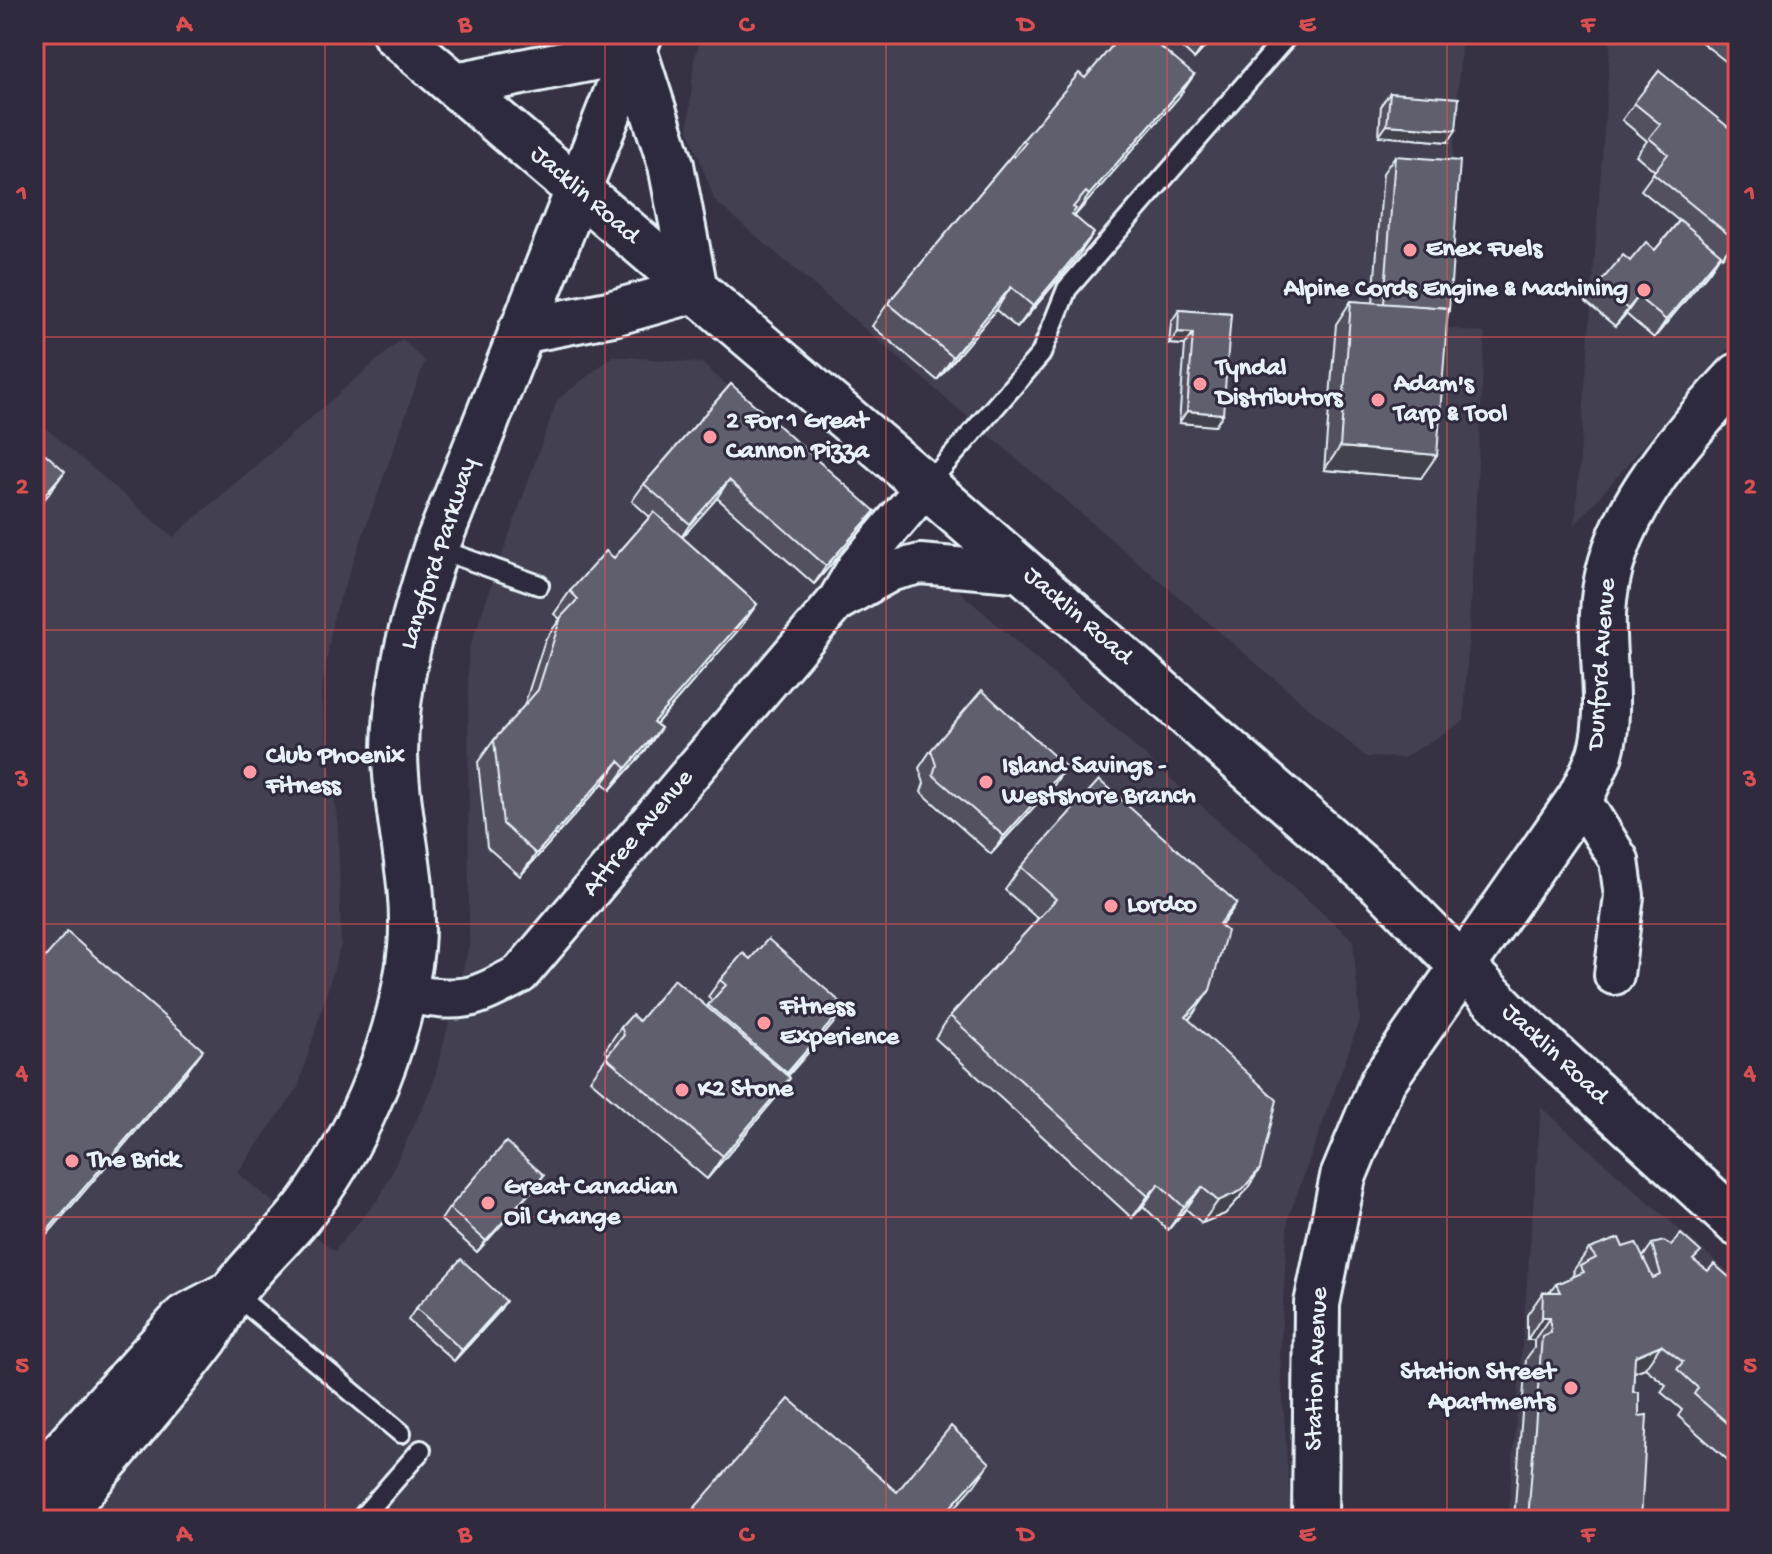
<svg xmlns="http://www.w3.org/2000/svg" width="1772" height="1554" font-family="'Gochi Hand',sans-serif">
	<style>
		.built { fill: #433f51 }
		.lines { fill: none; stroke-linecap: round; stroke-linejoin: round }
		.service-casing { stroke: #e8f1f8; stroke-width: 24 }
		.minor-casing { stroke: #e8f1f8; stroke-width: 44 }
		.tertiary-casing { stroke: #e8f1f8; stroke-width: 50 }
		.secondary-casing { stroke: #e8f1f8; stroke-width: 50 }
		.service { stroke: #2f2a3d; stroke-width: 18 }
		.minor { stroke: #2f2a3d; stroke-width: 38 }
		.tertiary { stroke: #2f2a3d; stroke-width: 44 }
		.secondary { stroke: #2f2a3d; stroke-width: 44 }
		.wall { fill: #53515f; stroke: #e8f1f8; stroke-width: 2 }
		.shaded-wall { fill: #43424d; stroke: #e8f1f8; stroke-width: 2 }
		.building { fill: #605e6e; stroke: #e8f1f8; stroke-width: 2 }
		.grid { fill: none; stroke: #da5052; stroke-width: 2; stroke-opacity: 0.55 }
		.poi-dot { fill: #ff9aa2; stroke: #2f2a3d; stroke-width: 3 }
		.labels { text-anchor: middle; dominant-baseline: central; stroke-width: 6; stroke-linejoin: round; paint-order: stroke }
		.street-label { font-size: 26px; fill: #e8f1f8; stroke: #2f2a3d }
		.poi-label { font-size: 26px; font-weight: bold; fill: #e8f1f8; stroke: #2f2a3d; text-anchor: start }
		.neatline { fill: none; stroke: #da5052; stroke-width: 3 }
		.grid-label { font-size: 26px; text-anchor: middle; font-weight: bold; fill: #da5052 }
	</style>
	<rect width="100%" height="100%" fill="#363244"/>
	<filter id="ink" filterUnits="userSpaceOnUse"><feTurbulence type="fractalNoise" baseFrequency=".0125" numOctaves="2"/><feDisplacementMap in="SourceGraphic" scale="16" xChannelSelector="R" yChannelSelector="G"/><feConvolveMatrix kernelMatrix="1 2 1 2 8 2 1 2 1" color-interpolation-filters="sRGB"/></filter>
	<g filter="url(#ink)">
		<!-- built -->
		<g class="built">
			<path d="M703,34H1462L1440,327L1485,333L1464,721L1403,758L1366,757L715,201L688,129L694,59Z"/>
			<path d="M1611,34H1738V337L1575,525Z"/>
			<path d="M402,339L425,361L333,619L321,696L338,827L341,945L298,1088L237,1173L334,1251L380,1197L432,1087L469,946L468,652L557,400L613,356L702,363L1353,940L1360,1020L1288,1219L1280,1355L1291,1520H34V418L173,537Z"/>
			<path d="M1541,1107L1738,1281V1520H1508Z"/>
		</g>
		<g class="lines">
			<!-- service casing -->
			<g class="service-casing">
				<g id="service">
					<path d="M926,486L1041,354L1067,289L1289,34"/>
					<path d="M436,548L539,585"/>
					<path d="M232,1292L401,1433"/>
					<path d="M360,1520L421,1450"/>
				</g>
			</g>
			<!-- minor casing -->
			<g class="minor-casing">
				<g id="minor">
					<path d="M840,600L892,571L920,564L1026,573"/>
					<path d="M1580,798L1619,860L1624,896L1614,975"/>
					<path d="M405,994C464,1002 468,1002 520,974L837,601L857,567L926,486"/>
				</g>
			</g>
			<!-- tertiary casing -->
			<g class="tertiary-casing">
				<path id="tertiary" d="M1315,1520L1317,1304L1343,1177L1383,1081L1580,798C1587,784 1595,769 1600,754C1613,709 1601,660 1603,614C1606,519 1677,443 1738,376"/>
			</g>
			<!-- secondary casing -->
			<g class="secondary-casing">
				<g id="secondary">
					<path d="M395,34L926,486L1381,884L1511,1016L1738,1224"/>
					<path d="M634,50L671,165L695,290"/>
					<path d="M456,85L634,50"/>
					<path d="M521,331L613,313L695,290"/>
					<path d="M34,1484L185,1317L223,1297"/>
					<path d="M56,1520C106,1459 159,1401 206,1338C217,1323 222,1305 233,1291C256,1260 286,1235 309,1204C362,1134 402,1034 411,948C417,882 396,820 395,755C395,683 414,616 436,548L640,34"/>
				</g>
			</g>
			<!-- service -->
			<use href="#service" class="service"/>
			<!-- minor -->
			<use href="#minor" class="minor"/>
			<!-- tertiary -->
			<use href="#tertiary" class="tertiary"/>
			<!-- secondary -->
			<use href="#secondary" class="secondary"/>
		</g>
		<!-- wall -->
		<g class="wall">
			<path d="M1167,34H1217L1194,59Z"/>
			<path d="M1691,34H1738V71Z"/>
			<path d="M1659,71L1738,237L1722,257L1720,255L1709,272L1654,338L1626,314L1615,326L1586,302L1598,285L1630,261L1655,250L1679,221L1641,190L1655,171L1636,155L1647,141L1622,120Z"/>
			<path d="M1194,75L1178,98L1074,216L1078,256L1017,328L996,310L937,380L872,326L888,303L1012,155L1023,140L1085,78Z"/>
			<path d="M1390,93L1448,142L1379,136L1381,105Z"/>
			<path d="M1395,156L1448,311L1421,478L1324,470L1336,324L1351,301L1373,303L1383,173Z"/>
			<path d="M1179,310L1231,314L1215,426L1179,423L1185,345L1169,344L1171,322Z"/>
			<path d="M731,384L863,528L814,584L717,498L682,537L757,604L741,627L656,724L661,728L645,751L610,790L603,783L520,876L487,847L478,762L494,740L524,706L545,640L560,619L554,614L570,591L614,558L650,517L632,501L644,484Z"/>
			<path d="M1738,562V585L1730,582Z"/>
			<path d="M931,750L1054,785L991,854L921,792L924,783L919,768Z"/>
			<path d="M1021,867L1237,903L1221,926L1194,1013L1189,1019L1260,1169L1245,1192L1225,1214L1202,1223L1186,1209L1168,1230L1143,1206L1132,1218L935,1038L950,1016L1038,919L1005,890Z"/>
			<path d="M720,980L833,1024L788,1076L790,1078L774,1100L707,1179L590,1080L608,1055L605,1050L621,1027L639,1021L707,1007L712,1001L708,997Z"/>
			<path d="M535,1187L477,1252L441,1220L449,1208Z"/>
			<path d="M1652,1244L1694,1261L1708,1271L1738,1285V1469L1678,1416L1682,1410L1661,1392L1666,1385L1645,1368L1634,1372L1633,1392L1639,1416L1641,1520H1514L1526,1359L1534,1348V1340H1527V1315L1543,1292H1550L1556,1284L1571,1278L1574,1273L1573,1271L1589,1249L1623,1247L1643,1257Z"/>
			<path d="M416,1308L498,1313L454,1361L408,1320Z"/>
		</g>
		<!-- shaded-wall -->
		<g class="shaded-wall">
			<path d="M1213,34H1217L1194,59L1206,42Z"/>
			<path d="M1194,75L1178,98L1073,218L1089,195Z"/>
			<path d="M1387,125L1456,130L1448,142L1379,136Z"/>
			<path d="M1094,233L1078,256L1017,328L1033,306Z"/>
			<path d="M1738,235V237L1722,257Z"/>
			<path d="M1721,254L1709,272L1654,338L1666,320Z"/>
			<path d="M1011,287L996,310L937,380L953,357Z"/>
			<path d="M1638,297L1626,314L1615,326L1628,309Z"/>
			<path d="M1178,332L1193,333L1185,345L1169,344Z"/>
			<path d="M1187,411L1223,414L1215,426L1179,423Z"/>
			<path d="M1340,447L1437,455L1421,478L1324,470Z"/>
			<path d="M65,471L49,494L34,511V507Z"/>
			<path d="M729,480L717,498L678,542L690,524Z"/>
			<path d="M875,511L863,528L814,584L826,566Z"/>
			<path d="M1738,571V585L1730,582Z"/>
			<path d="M757,604L741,627L638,744L653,722Z"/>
			<path d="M661,728L645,751L610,790L626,768Z"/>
			<path d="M619,761L603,783L520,876L536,854Z"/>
			<path d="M1066,767L1054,785L991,854L1004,836Z"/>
			<path d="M1237,903L1221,926L1219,924Z"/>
			<path d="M1210,990L1194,1013L1171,1039L1186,1017Z"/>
			<path d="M845,1006L833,1024L774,1091L787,1073Z"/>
			<path d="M203,1050L187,1072L34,1250V1246Z"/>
			<path d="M790,1078L774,1100L707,1179L723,1156Z"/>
			<path d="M1260,1169L1245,1192L1225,1214L1202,1223L1218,1201Z"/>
			<path d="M544,1175L535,1187L477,1252L486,1241Z"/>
			<path d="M1159,1184L1143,1206L1132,1218L1148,1196Z"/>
			<path d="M1202,1187L1186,1209L1168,1230L1184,1207Z"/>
			<path d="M506,1301L498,1313L454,1361L462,1350Z"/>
			<path d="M1542,1317H1550L1534,1340H1527Z"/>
			<path d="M1661,1345L1645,1368L1619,1378L1635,1356Z"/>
			<path d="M990,1463L974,1486L944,1520H939Z"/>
		</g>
		<!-- building -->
		<g class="building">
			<path d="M1122,34H1145L1194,75L1089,195L1086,192L1073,207L1076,209L1072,214L1094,233L1033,306L1011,287L953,357L888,303L1012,155L1014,157L1026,142L1023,140L1079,73L1085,78Z"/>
			<path d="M1198,34H1213L1206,42Z"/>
			<path d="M1659,71L1738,135V235L1734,239L1653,173L1668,154L1649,138L1660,124L1634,103Z"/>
			<path d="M1390,93L1459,98L1456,130L1387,125Z"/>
			<path d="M1395,156L1460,161L1449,310L1448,308L1384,304Z"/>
			<path d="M1680,220L1721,254L1666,320L1638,297L1628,309L1598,285L1623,255L1630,261L1646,242L1655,250Z"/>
			<path d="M1351,301L1448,308L1437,455L1340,447Z"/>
			<path d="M1179,310L1231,314L1223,414L1187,411L1193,333L1178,332Z"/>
			<path d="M731,384L875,511L826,566L729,480L690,524L644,484Z"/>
			<path d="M34,444L65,471L34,507Z"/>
			<path d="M654,512L757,604L653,722L661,728L626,768L619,761L536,854L503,824L494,740L538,690L561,617L578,599L570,591L606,551L614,558Z"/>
			<path d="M982,690L1066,767L1004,836L933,775L936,765L931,750Z"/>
			<path d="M1099,780L1237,903L1219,924L1227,931L1210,990L1186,1017L1277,1100L1260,1169L1241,1191L1218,1201L1202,1187L1184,1207L1159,1184L1148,1196L950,1016L1056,899L1021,867Z"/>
			<path d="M67,932L203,1050L34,1246V970Z"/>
			<path d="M768,939L845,1006L787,1073L708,1005L726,985L720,980L743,953L750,959Z"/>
			<path d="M674,979L790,1078L723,1156L606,1057L624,1035L621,1027L632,1015L639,1021Z"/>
			<path d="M506,1142L544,1175L486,1241L449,1208Z"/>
			<path d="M1681,1234L1701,1252L1693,1260L1708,1271L1714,1264L1738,1285V1432L1694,1394L1698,1388L1677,1369L1683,1362L1661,1345L1635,1356L1633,1392H1639V1416L1647,1415L1641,1520H1528L1542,1336L1551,1332L1550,1317H1542L1543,1292H1560L1556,1284L1584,1272L1580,1266L1596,1258L1589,1249L1619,1238L1623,1247L1636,1243L1653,1278L1661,1275L1652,1244L1664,1241L1671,1245Z"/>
			<path d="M461,1259L506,1301L462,1350L416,1308Z"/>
			<path d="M789,1399L897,1492L951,1426L990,1463L939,1520H684Z"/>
		</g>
	</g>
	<!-- grid -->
	<path class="grid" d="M325,34V1520M605,34V1520M886,34V1520M1167,34V1520M1447,34V1520M34,337H1738M34,630H1738M34,924H1738M34,1217H1738"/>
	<!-- markers -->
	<g class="poi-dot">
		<circle cx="1410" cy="250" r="8"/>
		<circle cx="1644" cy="290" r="8"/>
		<circle cx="1200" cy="384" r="8"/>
		<circle cx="1378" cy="400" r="8"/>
		<circle cx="710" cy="437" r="8"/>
		<circle cx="250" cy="772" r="8"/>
		<circle cx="986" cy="782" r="8"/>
		<circle cx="1111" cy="906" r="8"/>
		<circle cx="764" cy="1023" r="8"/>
		<circle cx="682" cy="1090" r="8"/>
		<circle cx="72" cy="1161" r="8"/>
		<circle cx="488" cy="1203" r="8"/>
		<circle cx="1571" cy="1388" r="8"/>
	</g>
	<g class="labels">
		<!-- street labels -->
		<g class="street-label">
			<text transform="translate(584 196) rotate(41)">Jacklin Road</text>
			<text transform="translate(440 554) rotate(-72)">Langford Parkway</text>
			<text transform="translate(1077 617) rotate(41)">Jacklin Road</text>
			<text transform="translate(1603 664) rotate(-86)">Dunford Avenue</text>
			<text transform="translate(639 834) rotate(-50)">Attree Avenue</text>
			<text transform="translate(1554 1055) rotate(43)">Jacklin Road</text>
			<text transform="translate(1318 1369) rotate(-88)">Station Avenue</text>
		</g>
		<!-- poi labels -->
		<g class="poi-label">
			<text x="1426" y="250">Enex Fuels</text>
			<text x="1628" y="290" text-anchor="end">Alpine Cords Engine &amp; Machining</text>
			<text x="1216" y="369">Tyndal<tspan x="1216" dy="30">Distributors</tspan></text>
			<text x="1394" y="385">Adam's<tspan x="1394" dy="30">Tarp &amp; Tool</tspan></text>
			<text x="726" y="422">2 For 1 Great<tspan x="726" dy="30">Cannon Pizza</tspan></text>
			<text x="266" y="757">Club Phoenix<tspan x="266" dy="30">Fitness</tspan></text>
			<text x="1002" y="767">Island Savings -<tspan x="1002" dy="30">Westshore Branch</tspan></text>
			<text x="1127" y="906">Lordco</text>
			<text x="780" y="1008">Fitness<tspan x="780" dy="30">Experience</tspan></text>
			<text x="698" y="1090">K2 Stone</text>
			<text x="88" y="1161">The Brick</text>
			<text x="504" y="1188">Great Canadian<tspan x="504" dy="30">Oil Change</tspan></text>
			<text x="1555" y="1373" text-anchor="end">Station Street<tspan x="1555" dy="30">Apartments</tspan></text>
		</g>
	</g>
	<!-- margin -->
	<rect width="1772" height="1554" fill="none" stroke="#2f2a3d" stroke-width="88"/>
	<rect x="44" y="44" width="1684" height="1466" class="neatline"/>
	<g class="grid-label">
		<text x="184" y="31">A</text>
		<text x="465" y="31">B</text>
		<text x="746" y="31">C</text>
		<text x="1026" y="31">D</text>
		<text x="1307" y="31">E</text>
		<text x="1588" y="31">F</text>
		<text x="22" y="200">1</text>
		<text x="1750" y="200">1</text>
		<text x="22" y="493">2</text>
		<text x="1750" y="493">2</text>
		<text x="22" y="786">3</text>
		<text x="1750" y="786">3</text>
		<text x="22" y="1079">4</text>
		<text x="1750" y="1079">4</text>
		<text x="22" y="1372">5</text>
		<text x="1750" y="1372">5</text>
		<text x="184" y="1541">A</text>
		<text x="465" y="1541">B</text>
		<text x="746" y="1541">C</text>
		<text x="1026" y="1541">D</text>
		<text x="1307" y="1541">E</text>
		<text x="1588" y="1541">F</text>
	</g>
</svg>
